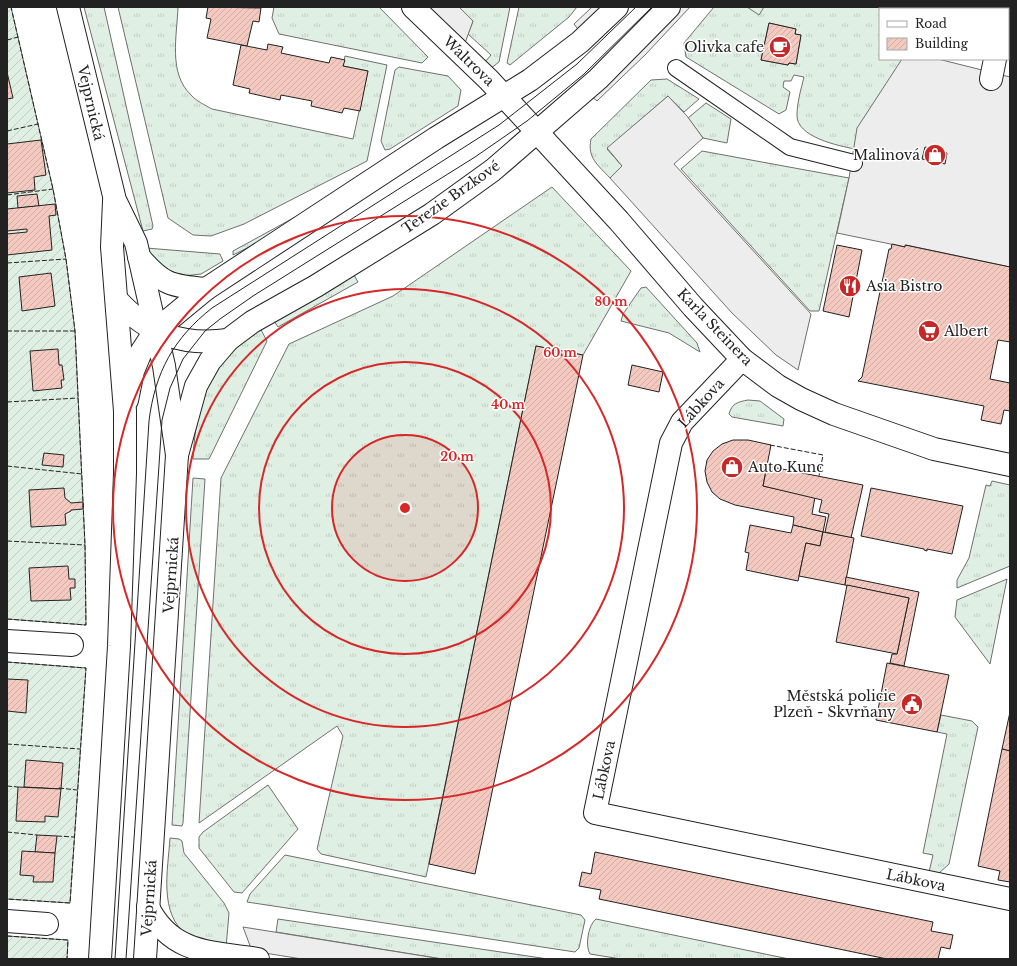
<svg xmlns="http://www.w3.org/2000/svg" width="1017" height="966" font-family="'Libre Baskerville',serif">
	<style>
		.grass { fill: url(#grass-tufts); stroke: #6f6f6f; fill-rule: evenodd }
		.garden { fill: url(#garden-furrows); stroke: #6f6f6f }
		.pitch { fill: #e0efe3; stroke: #6f6f6f }
		.parking { fill: #ededed; stroke: #6f6f6f }
		.building { fill: url(#building-hatch); stroke: #222 }
		.lines { fill: none; stroke-linecap: round; stroke-linejoin: round }
		.pedestrian-casing { stroke: #222; stroke-width: 18 }
		.minor-casing { stroke: #222; stroke-width: 24 }
		.tertiary-casing { stroke: #222; stroke-width: 24 }
		.secondary-casing { stroke: #222; stroke-width: 24 }
		.pedestrian { stroke: #fff; stroke-width: 16 }
		.minor { stroke: #fff; stroke-width: 22 }
		.tertiary { stroke: #fff; stroke-width: 22 }
		.secondary { stroke: #fff; stroke-width: 22 }
		.tram { stroke: #222; stroke-width: 1 }
		.fence { stroke: #222; stroke-width: 1; stroke-dasharray: 5 2; stroke-linecap: butt }
		.ring { fill: none; stroke: #d62828; stroke-width: 2 }
		.labels { text-anchor: middle; dominant-baseline: central; stroke-width: 3; stroke-linejoin: round; paint-order: stroke }
		.poi-label { font-size: 14px; fill: #222; stroke: #fff; text-anchor: end }
		.street-label { font-size: 14px; fill: #222; stroke: #fff }
		.centre { fill: #d62828; stroke: #fff; stroke-width: 2 }
		.ring-label { font-size: 12px; text-anchor: middle; font-weight: bold; fill: #d62828; stroke: #fff; stroke-width: 3; stroke-linejoin: round; paint-order: stroke }
	</style>
	<defs>
		<pattern id="grass-tufts" width="24" height="20" patternUnits="userSpaceOnUse"><rect width="24" height="20" fill="#e0efe3"/><path d="M3 7l-1-3M5 7V3M7 7l1-3M15 17l-1-3M17 17v-4M19 17l1-3" fill="none" stroke="#c0cdc2"/></pattern>
		<pattern id="garden-furrows" width="10" height="10" patternUnits="userSpaceOnUse"><rect width="10" height="10" fill="#e0efe3"/><path d="M-1 1l2-2M0 10L10 0M9 11l2-2" fill="none" stroke="#c0cdc2"/></pattern>
		<pattern id="building-hatch" width="6" height="6" patternUnits="userSpaceOnUse"><rect width="6" height="6" fill="#f3c9c0"/><path d="M-1 1l2-2M0 6l6-6M5 7l2-2" fill="none" stroke="#d0aca5"/></pattern>
	</defs>
	<rect width="100%" height="100%" fill="#fff"/>
	<!-- grass -->
	<g class="grass">
		<path d="M84,7H104L153,226L152,229L143,231Z"/>
		<path d="M118,7H178C177,36 168,73 191,95C196,101 205,105 212,109L353,139L368,71L343,66L345,56L387,65L367,161L244,224L211,236L193,235L168,218Z"/>
		<path d="M274,7H379L428,57L422,63L279,34L272,18Z"/>
		<path d="M459,7H510L499,62L490,69L484,63L491,55L468,34L473,21Z"/>
		<path d="M519,7H577L569,17L510,65L507,63Z"/>
		<path d="M714,7H917L916,9H880V59H905L855,149C839,146 796,137 797,115C797,103 801,89 804,77L794,75L791,81H784L783,87L790,92L786,110L779,114L686,57L684,43ZM769,23L796,29L795,34L801,35L796,64L789,63L788,65L761,60Z"/>
		<path d="M927,7H991L994,9H926Z"/>
		<path d="M399,67L448,76L461,90L458,106L390,149L385,150L381,141L395,70Z"/>
		<path d="M667,79L699,99L684,112L668,96L607,149L622,166L610,178C598,165 587,158 591,139L651,80Z"/>
		<path d="M706,103L731,119L727,143L703,138L688,118Z"/>
		<path d="M702,151L849,178L819,311H810L681,169Z"/>
		<path d="M552,187L631,271L583,355L536,346L426,877L321,854L317,849L343,736L337,726L199,823L221,478L289,344L393,296Z"/>
		<path d="M319,204L322,211L233,255V251Z"/>
		<path d="M146,248L220,254L223,261L201,274L184,276L168,270L155,261Z"/>
		<path d="M354,275L358,282L278,327L274,321Z"/>
		<path d="M646,287L697,343L700,352L669,333L621,321L623,314L641,288Z"/>
		<path d="M260,328L267,341L209,459H193C196,400 209,362 260,328Z"/>
		<path d="M748,400L760,401L784,419L783,426L732,417L729,414C732,403 738,402 748,400Z"/>
		<path d="M193,478L205,479L183,823L182,826L172,825Z"/>
		<path d="M992,481L1010,485V566L957,588V580L969,558L986,485L990,486Z"/>
		<path d="M1007,579L990,664L955,617L957,600Z"/>
		<path d="M941,715L972,721L978,727L949,864L938,874L929,872L933,855L923,853L947,734L937,732Z"/>
		<path d="M268,785L298,829L242,893L234,892L199,848V837L203,832Z"/>
		<path d="M170,838L179,839L182,841L184,853L224,903L229,913L226,948C215,945 197,943 188,936C158,914 168,870 170,838Z"/>
		<path d="M285,855L581,915L585,920L579,948L575,952L247,902L250,894Z"/>
		<path d="M278,919L548,959H442L276,932Z"/>
		<path d="M596,919L789,959H621L590,954C585,946 588,925 596,919Z"/>
	</g>
	<!-- garden -->
	<g class="garden">
		<path d="M7,7H11L53,189L66,259L75,331L85,545L86,625L7,619Z"/>
		<path d="M7,662L86,668L70,903L7,899Z"/>
		<path d="M7,936L68,940L67,959H7Z"/>
	</g>
	<!-- pitch -->
	<path class="pitch" d="M747,7H764L759,15Z"/>
	<!-- parking -->
	<g class="parking">
		<path d="M429,7H459L473,21L465,43Z"/>
		<path d="M592,7H605L580,32L574,24Z"/>
		<path d="M676,7H690L645,55L597,101L591,96Z"/>
		<path d="M902,59H938L1010,77V267L906,245L905,247L837,233L849,178L857,128Z"/>
		<path d="M668,96L687,116L703,138L674,164L811,314L798,370L776,355L732,313L610,178L622,166L607,148Z"/>
		<path d="M243,927L442,959H302L252,951Z"/>
	</g>
	<!-- building -->
	<g class="building">
		<path d="M208,7L261,8L259,22L253,21L247,46L207,38L211,19L206,18Z"/>
		<path d="M769,23L796,29L795,34L801,35L796,64L789,63L788,65L761,60Z"/>
		<path d="M268,44L283,47L281,53L329,63L331,57L345,60L343,66L368,71L360,111L344,108L342,113L311,106L312,101L281,95L280,100L249,93L250,89L233,85L241,45L267,50Z"/>
		<path d="M7,72L13,98L7,99Z"/>
		<path d="M41,140L46,175L34,177L35,190L7,193V144Z"/>
		<path d="M925,147L947,153L945,164L922,159Z"/>
		<path d="M37,194L39,206L18,208L17,196Z"/>
		<path d="M55,204L56,215L49,216L52,250L7,255V234L27,232V229L7,231V209Z"/>
		<path d="M892,244L905,247V245L1010,267V342L998,340L990,379L1010,383V411L1004,410L1001,424L981,420L984,406L858,381L862,377L889,249H891Z"/>
		<path d="M837,245L862,250L849,317L823,311Z"/>
		<path d="M51,273L55,306L22,311L19,277Z"/>
		<path d="M536,346L583,355L475,874L429,864Z"/>
		<path d="M58,349L59,365H62L64,380H61L62,388L33,391L30,351Z"/>
		<path d="M632,365L663,372L659,392L628,385Z"/>
		<path d="M733,440H748L771,445L763,486L815,497L812,514L826,517L823,532L793,525L794,517L735,505L720,499L712,492L707,482L705,471L707,460L713,451L722,444Z"/>
		<path d="M44,453L64,455L63,467L42,465Z"/>
		<path d="M767,466L863,485L851,538L825,532L829,514L819,512L822,500L763,486Z"/>
		<path d="M64,488L65,498L71,503L83,502V509L71,510V511L65,514L66,525L31,527L29,490Z"/>
		<path d="M871,488L963,506L952,554L927,549V551L924,550V549L861,536Z"/>
		<path d="M750,525L791,533L793,525L823,532L820,546L806,543L798,581L746,570L749,553L745,552Z"/>
		<path d="M823,532L854,538L845,585L799,576L806,543L820,546Z"/>
		<path d="M68,566L69,579H75V588H70L71,600L31,601L29,568Z"/>
		<path d="M846,577L919,592L904,666L890,663L892,654H897L909,598L845,585Z"/>
		<path d="M847,585L909,598L897,654L836,642Z"/>
		<path d="M887,663L949,675L937,732L876,720Z"/>
		<path d="M7,679L28,680L26,713L7,711Z"/>
		<path d="M1010,712V751L1002,749Z"/>
		<path d="M1002,749L1010,751V882L998,880L1000,871L978,866Z"/>
		<path d="M26,760L63,763L61,789L24,787Z"/>
		<path d="M18,787L61,789L58,817L45,816V822L16,821Z"/>
		<path d="M37,835L57,836L55,853L35,852Z"/>
		<path d="M22,851L55,853L53,882H33L34,876L20,875Z"/>
		<path d="M595,852L933,922L931,931L953,935L950,949L941,947L938,959H887L599,899L601,890L579,886L582,872L591,874Z"/>
	</g>
	<g class="lines">
		<!-- pedestrian casing -->
		<g class="pedestrian-casing">
			<path id="pedestrian" d="M676,68L790,147L854,163"/>
		</g>
		<!-- minor casing -->
		<g class="minor-casing">
			<g id="minor">
				<path d="M413,7L489,80L619,221L693,307L742,359L778,386L801,399L834,414L934,449L1010,465"/>
				<path d="M1007,9V7"/>
				<path d="M991,79L995,59"/>
				<path d="M139,257C162,284 170,286 206,289"/>
				<path d="M117,300C148,334 182,346 228,340"/>
				<path d="M742,359L682,422L671,443L595,813L1010,899"/>
				<path d="M7,641L72,645"/>
				<path d="M7,921L47,924"/>
			</g>
		</g>
		<!-- tertiary casing -->
		<g class="tertiary-casing">
			<g id="tertiary">
				<path d="M127,400L133,371L140,354L155,331L206,289L436,138L530,80L580,42L617,7"/>
				<path d="M177,455L196,386L210,361L228,340L252,322L316,286L432,214L493,170L598,79L669,7"/>
				<path d="M148,907C171,954 212,952 258,959"/>
			</g>
		</g>
		<!-- secondary casing -->
		<g class="secondary-casing">
			<g id="secondary">
				<path d="M68,7L115,200L136,243L164,366L177,455L145,959"/>
				<path d="M100,959L119,646L125,473V411L112,247L114,201"/>
			</g>
		</g>
		<!-- pedestrian -->
		<use href="#pedestrian" class="pedestrian"/>
		<!-- minor -->
		<use href="#minor" class="minor"/>
		<!-- tertiary -->
		<use href="#tertiary" class="tertiary"/>
		<!-- secondary -->
		<use href="#secondary" class="secondary"/>
		<!-- tram -->
		<g class="tram">
			<path d="M115,959L149,421C155,372 174,338 212,308L499,125L577,64L636,7"/>
			<path d="M126,959L162,420L170,388L183,359L205,331L220,319L253,296L475,157L527,121L584,74L652,7"/>
		</g>
		<!-- fence -->
		<g class="fence">
			<path d="M7,40L18,37"/>
			<path d="M7,131L38,124"/>
			<path d="M7,195L53,189"/>
			<path d="M7,263L66,259"/>
			<path d="M7,331H75"/>
			<path d="M7,402L78,398"/>
			<path d="M770,445L823,455L819,476"/>
			<path d="M7,466L82,474"/>
			<path d="M7,541L85,545"/>
			<path d="M7,619L86,625L85,545L75,331L66,259L53,189L11,7"/>
			<path d="M7,662L86,668L70,903L7,899"/>
			<path d="M7,744L80,749"/>
			<path d="M7,786L18,787"/>
			<path d="M59,788L77,790"/>
			<path d="M7,832L37,835"/>
			<path d="M57,836L74,837"/>
			<path d="M7,936L68,940L67,959"/>
		</g>
	</g>
	<!-- distance rings -->
	<circle cx="405" cy="508" r="73" fill="#d62828" fill-opacity=".12"/>
	<g class="ring">
		<circle cx="405" cy="508" r="73"/>
		<circle cx="405" cy="508" r="146"/>
		<circle cx="405" cy="508" r="219"/>
		<circle cx="405" cy="508" r="292"/>
	</g>
	<!-- icons -->
	<defs>
		<g id="cafe-disc" transform="scale(1.15)"><circle r="9.5" fill="#c62828" stroke="#fff"/><path d="M-5.5-4.5H6V0H3Q3 3.5 0 3.5H-2.5Q-5.5 3.5-5.5 0ZM3-3.2v2h1.7v-2ZM-6 4.5H4V6H-6Z" fill="#fff"/></g>
		<g id="shop-disc" transform="scale(1.15)"><circle r="9.5" fill="#c62828" stroke="#fff"/><path d="M-5-2.5h2.3a2.7 3.5 0 0 1 5.4 0H5L5.5 6h-11ZM-1.5-2.5h3a1.5 2.3 0 0 0-3 0Z" fill="#fff"/></g>
		<g id="restaurant-disc" transform="scale(1.15)"><circle r="9.5" fill="#c62828" stroke="#fff"/><path d="M-5-6h1v4h1v-4h1v4h1v-4h1v5L-1.5 .5V6h-2V.5L-5-1ZM5-6V6H3V1.5H1.5Q1.5-4 5-6Z" fill="#fff"/></g>
		<g id="supermarket-disc" transform="scale(1.15)"><circle r="9.5" fill="#c62828" stroke="#fff"/><path d="M-6-5.5h2.5l.6 2H6L4.5 2H-2.5L-4.4-4H-6ZM-1.5 3.2a1.3 1.3 0 1 0 .1 0ZM3 3.2a1.3 1.3 0 1 0 .1 0Z" fill="#fff"/></g>
		<g id="civic-disc" transform="scale(1.15)"><circle r="9.5" fill="#c62828" stroke="#fff"/><path d="M-.6-6.5H3V-4.5H.6V-3L4-1V1h2V6H-6V1h2V-1L-.6-3ZM-1.2 2.5V6h2.4V2.5Z" fill="#fff"/></g>
	</defs>
	<g fill-rule="evenodd">
		<use href="#cafe-disc" x="780" y="47"/>
		<use href="#shop-disc" x="935" y="155"/>
		<use href="#restaurant-disc" x="850" y="286"/>
		<use href="#supermarket-disc" x="929" y="331"/>
		<use href="#shop-disc" x="732" y="467"/>
		<use href="#civic-disc" x="912" y="704"/>
	</g>
	<g class="labels">
		<!-- poi labels -->
		<g class="poi-label">
			<text x="764" y="47">Olivka cafe</text>
			<text x="920" y="155">Malinová</text>
			<text x="866" y="286" text-anchor="start">Asia Bistro</text>
			<text x="944" y="331" text-anchor="start">Albert</text>
			<text x="748" y="467" text-anchor="start">Auto Kunc</text>
			<text x="896" y="696">Městská policie<tspan x="896" dy="16">Plzeň - Skvrňany</tspan></text>
		</g>
		<!-- street labels -->
		<g class="street-label">
			<text transform="translate(469 61) rotate(44)">Waltrova</text>
			<text transform="translate(91 103) rotate(77)">Vejprnická</text>
			<text transform="translate(451 197) rotate(-35)">Terezie Brzkové</text>
			<text transform="translate(715 327) rotate(46)">Karla Steinera</text>
			<text transform="translate(701 403) rotate(-48)">Lábkova</text>
			<text transform="translate(171 575) rotate(-86)">Vejprnická</text>
			<text transform="translate(604 770) rotate(-78)">Lábkova</text>
			<text transform="translate(916 880) rotate(12)">Lábkova</text>
			<text transform="translate(149 898) rotate(-86)">Vejprnická</text>
		</g>
	</g>
	<circle cx="405" cy="508" r="6" class="centre"/>
	<g class="ring-label">
		<text x="611" y="306">80 m</text>
		<text x="560" y="357">60 m</text>
		<text x="508" y="409">40 m</text>
		<text x="457" y="461">20 m</text>
	</g>
	<!-- border -->
	<rect width="1017" height="966" fill="none" stroke="#222222" stroke-width="16"/>
	<!-- legend -->
	<rect x="879" y="8" width="130" height="52" fill="#ffffff" stroke="#a7a7a7"/>
	<rect x="887" y="21" width="20" height="6" fill="#ffffff" stroke="#a7a7a7"/>
	<text x="915" y="28" font-size="12" fill="#222222">Road</text>
	<rect x="887" y="38" width="20" height="12" fill="url(#building-hatch)" stroke="#a7a7a7"/>
	<text x="915" y="48" font-size="12" fill="#222222">Building</text>
</svg>
